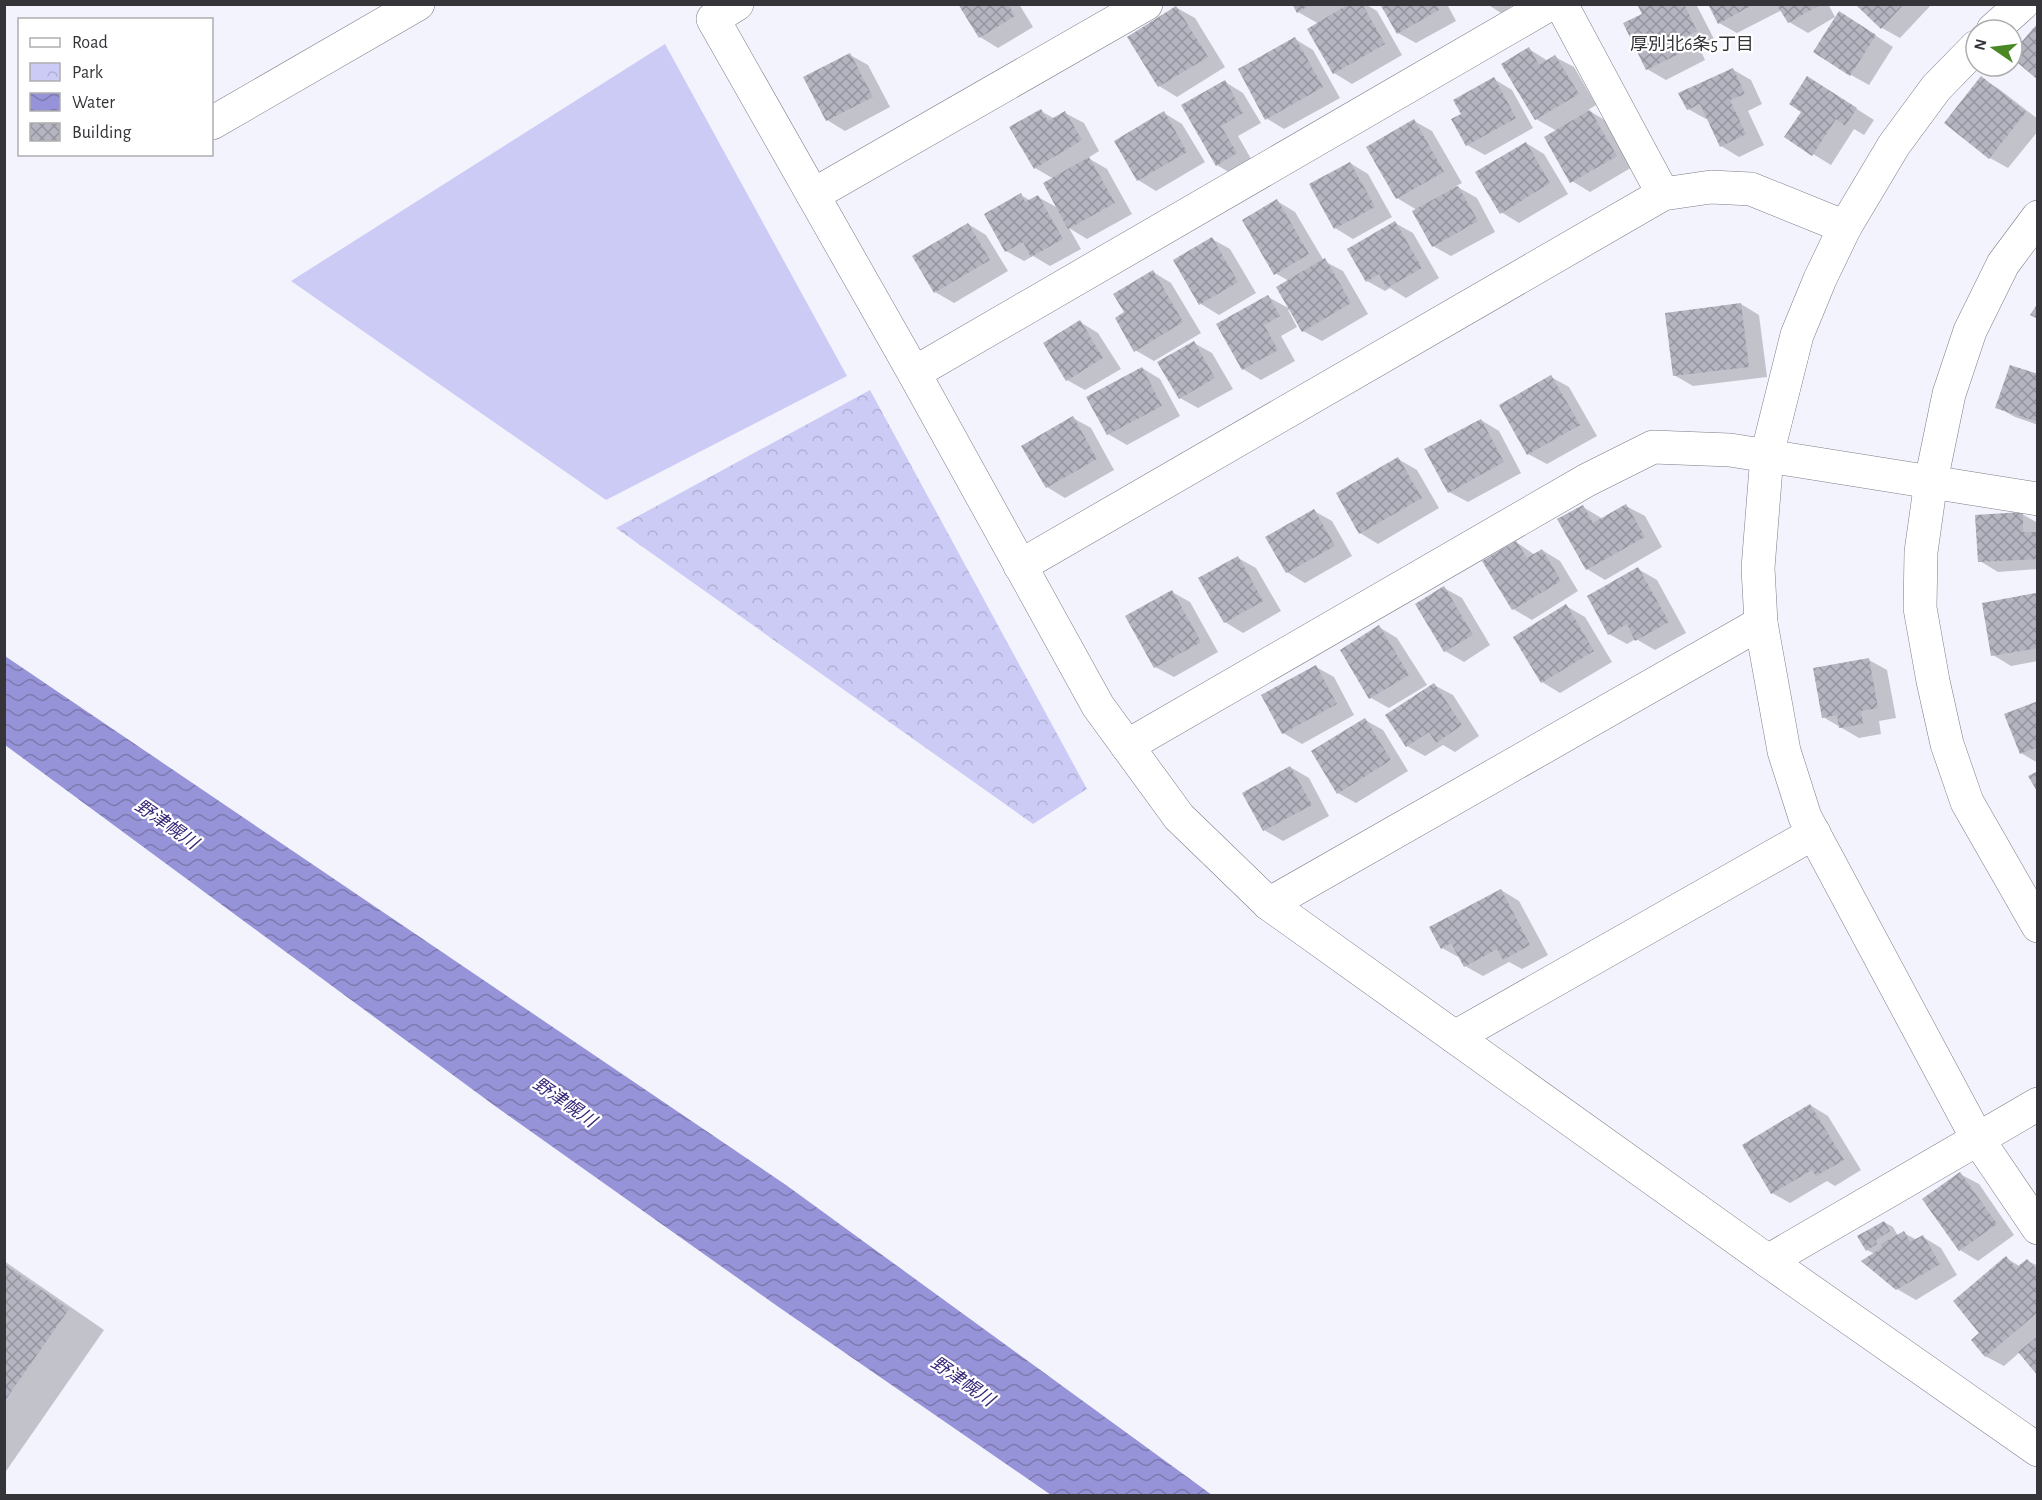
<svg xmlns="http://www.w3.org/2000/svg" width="2042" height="1500" font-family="'Alegreya Sans','Noto Sans JP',sans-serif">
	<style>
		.grass { fill: #cccbf6 }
		.park { fill: url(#park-crowns) }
		.water { fill: url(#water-waves) }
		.shadow { fill: #0003 }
		.building { fill: url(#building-cross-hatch) }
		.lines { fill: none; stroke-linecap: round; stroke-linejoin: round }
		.minor-casing { stroke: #7c7c87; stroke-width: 34 }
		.minor { stroke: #fff; stroke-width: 33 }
		.labels { text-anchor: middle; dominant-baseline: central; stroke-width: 4.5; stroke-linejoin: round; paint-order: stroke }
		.neighbourhood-label { font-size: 18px; fill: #343439; stroke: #fff }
		.water-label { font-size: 18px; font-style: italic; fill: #362777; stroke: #fff }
	</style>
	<defs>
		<pattern id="park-crowns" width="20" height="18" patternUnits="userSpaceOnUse" patternTransform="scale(1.5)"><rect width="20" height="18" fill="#cccbf6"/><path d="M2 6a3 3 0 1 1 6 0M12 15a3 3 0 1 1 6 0" fill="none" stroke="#b0afd4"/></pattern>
		<pattern id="water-waves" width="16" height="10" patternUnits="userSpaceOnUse" patternTransform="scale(1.5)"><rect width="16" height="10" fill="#9793d8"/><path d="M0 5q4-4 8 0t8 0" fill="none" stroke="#7c79b0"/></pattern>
		<pattern id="building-cross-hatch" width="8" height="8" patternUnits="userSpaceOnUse" patternTransform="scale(1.5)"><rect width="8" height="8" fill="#b5b5c1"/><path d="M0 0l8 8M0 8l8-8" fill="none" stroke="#94949e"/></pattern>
	</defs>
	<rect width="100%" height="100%" fill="#f3f3fe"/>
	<!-- grass -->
	<path class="grass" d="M665,44L847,376L606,500L291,281Z"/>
	<!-- park -->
	<path class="park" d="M870,390L1087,789L1033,824L616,528Z"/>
	<!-- water -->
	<path class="water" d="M5,656L786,1185L1212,1495H1051L780,1308L495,1106L5,745Z"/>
	<!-- shadow -->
	<g class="shadow">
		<path d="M960,4H1019L1033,27L998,48L980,37Z"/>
		<path d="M1294,4H1365L1377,11L1402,55L1352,84L1334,73L1319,24L1298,12Z"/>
		<path d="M1382,4H1447L1456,21L1416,43L1398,33Z"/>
		<path d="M1487,4H1515L1501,13Z"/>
		<path d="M1639,4H1696L1715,41L1700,49L1705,60L1666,80L1647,69L1644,14Z"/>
		<path d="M1710,4H1828L1835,17L1808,33L1789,22L1782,10L1737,33L1719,23Z"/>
		<path d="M1860,4H1932L1900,38L1882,28Z"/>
		<path d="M1177,8L1195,18L1225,67L1177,97L1159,86Z"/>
		<path d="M1858,24L1893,47L1869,85L1851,75Z"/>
		<path d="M1295,39L1313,50L1340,98L1284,129L1266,118Z"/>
		<path d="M1529,49L1548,61L1555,57L1574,67L1596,105L1588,110L1608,122L1634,166L1590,192L1572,181L1557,131L1536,119Z"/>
		<path d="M850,55L868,65L890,107L845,131L827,120Z"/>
		<path d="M1732,69L1751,80L1762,104L1748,111L1764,145L1739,157L1721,146L1708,119H1706L1688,109Z"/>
		<path d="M1808,78L1874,120L1864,135L1854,129L1831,165L1813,154L1803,111Z"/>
		<path d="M1981,78L1999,89L2038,119V131L2008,168L1990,158Z"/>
		<path d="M1494,79L1512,90L1533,128L1485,155L1467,145L1463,114Z"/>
		<path d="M1225,82L1243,93L1261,123L1238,136L1254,164L1235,176L1217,165Z"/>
		<path d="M1041,111L1055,119L1065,113L1084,123L1099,151L1088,158L1107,169L1132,214L1087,239L1069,228L1081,249L1050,266L1033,256L1024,261L1006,251L1021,195L1031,201L1038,197L1058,208L1054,179L1035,168Z"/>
		<path d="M1164,113L1182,124L1205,162L1156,191L1138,180Z"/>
		<path d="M1414,121L1432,131L1462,183L1456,186L1477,198L1495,232L1451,256L1433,246L1417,210L1397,198L1368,147Z"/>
		<path d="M1526,143L1544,154L1568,194L1519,223L1501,212Z"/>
		<path d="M1350,163L1368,174L1392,217L1353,239L1335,228Z"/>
		<path d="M1277,201L1295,212L1324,261L1343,271L1368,314L1322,341L1303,331L1289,281L1275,273Z"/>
		<path d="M1395,223L1413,233L1439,278L1406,298L1390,288L1385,291L1367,281Z"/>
		<path d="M968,224L986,235L1008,271L954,303L935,292L914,257Z"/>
		<path d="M1212,239L1230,249L1256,293L1219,315L1201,304Z"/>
		<path d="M1153,272L1171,283L1201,333L1154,361L1135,350L1126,313Z"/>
		<path d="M1268,297L1290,309L1288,310L1297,327L1281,336L1295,361L1261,380L1243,369Z"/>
		<path d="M1741,304L1759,315L1767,377L1693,386L1674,375Z"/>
		<path d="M1080,322L1098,333L1121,369L1085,390L1067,380Z"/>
		<path d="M1194,343L1212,353L1233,389L1198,408L1180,398Z"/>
		<path d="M1142,368L1160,379L1180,416L1127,445L1108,434L1088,397Z"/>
		<path d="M2038,376V425L2015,417L1997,407Z"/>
		<path d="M1551,377L1569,387L1597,436L1547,464L1528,454Z"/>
		<path d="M1073,418L1091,428L1114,470L1065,498L1047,487Z"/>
		<path d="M1481,420L1499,431L1521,473L1468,502L1449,492Z"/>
		<path d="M1398,459L1417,470L1439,508L1378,544L1360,533Z"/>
		<path d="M1626,506L1645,516L1662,547L1605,580L1587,569L1583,507L1603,519Z"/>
		<path d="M1314,511L1332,521L1352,556L1305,583L1287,572Z"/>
		<path d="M2022,514L2038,523V569L1998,572L1980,561Z"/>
		<path d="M1516,542L1535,555L1542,550L1560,561L1578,591L1532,620L1513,609L1484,561Z"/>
		<path d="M1238,558L1256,568L1281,611L1243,633L1225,622Z"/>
		<path d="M1638,569L1657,580L1686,633L1655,650L1636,639L1627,644L1609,634Z"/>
		<path d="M1444,588L1462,598L1490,645L1464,662L1445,651Z"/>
		<path d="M1172,592L1190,602L1218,652L1174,677L1155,667Z"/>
		<path d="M2036,595L2038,596V661L2011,666L1993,655Z"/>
		<path d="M1566,606L1585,617L1612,662L1560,693L1542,682Z"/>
		<path d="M1379,627L1397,638L1427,685L1389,708L1371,698Z"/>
		<path d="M1869,660L1887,670L1896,718L1879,721L1881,734L1859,738L1823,717Z"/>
		<path d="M1316,667L1334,677L1354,715L1302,744L1283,733Z"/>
		<path d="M1434,685L1453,695L1479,736L1455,752L1443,745L1425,756L1407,746Z"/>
		<path d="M2038,703V763L2021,753Z"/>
		<path d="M1365,720L1383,730L1408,771L1356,803L1338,793Z"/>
		<path d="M1290,767L1309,778L1329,816L1283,841L1264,830L1244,793Z"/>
		<path d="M1501,890L1519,901L1548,955L1522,969L1509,962L1483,976L1465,966L1460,958L1442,948Z"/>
		<path d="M1810,1105L1828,1116L1861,1170L1835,1186L1827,1181L1790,1203L1772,1193Z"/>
		<path d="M1960,1174L1979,1184L2014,1235L1978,1261L1960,1250Z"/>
		<path d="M1884,1222L1893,1227L1898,1236L1904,1233L1917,1240L1923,1237L1941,1248L1957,1275L1916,1300L1897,1289L1875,1254L1867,1250Z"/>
		<path d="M2006,1258L2021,1267L2028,1261L2038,1266V1373L2020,1352L2004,1366L1985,1356L1981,1333Z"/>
		<path d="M4,1261L104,1330L4,1474Z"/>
	</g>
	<!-- building -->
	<g class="building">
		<path d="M958,4H1008L1015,16L979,38Z"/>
		<path d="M1292,4H1311L1297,13Z"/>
		<path d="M1349,4H1362L1385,44L1333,74L1307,29Z"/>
		<path d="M1380,4H1436L1439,10L1397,34Z"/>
		<path d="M1637,4H1684L1697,31L1682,38L1687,50L1646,70L1623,23L1642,14Z"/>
		<path d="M1708,4H1754L1718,24Z"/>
		<path d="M1858,4H1904L1881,29L1857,6Z"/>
		<path d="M1777,5H1817L1818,6L1788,23Z"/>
		<path d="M1176,6L1208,57L1158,87L1127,37Z"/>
		<path d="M1839,11L1876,35L1850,76L1813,52Z"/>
		<path d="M2038,23V80L2012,58V53Z"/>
		<path d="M1295,37L1323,87L1265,120L1238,69Z"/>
		<path d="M1529,47L1539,65L1555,55L1579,94L1535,120L1501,64Z"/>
		<path d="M850,53L873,97L826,121L803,77Z"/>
		<path d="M1733,68L1745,94L1730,100L1746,134L1720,147L1700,104L1687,110L1678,93Z"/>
		<path d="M1807,76L1857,108L1845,126L1836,119L1812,156L1784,137L1801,112L1789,104Z"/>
		<path d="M1981,76L2026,112L1989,159L1944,123Z"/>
		<path d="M1494,77L1516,118L1466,146L1451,119L1461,114L1453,100Z"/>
		<path d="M1225,80L1243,113L1221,126L1237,153L1216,166L1181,105Z"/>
		<path d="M1041,109L1048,121L1065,111L1082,140L1034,169L1009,127Z"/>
		<path d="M1590,110L1617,156L1570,183L1544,137Z"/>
		<path d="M1164,111L1187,152L1137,181L1114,141Z"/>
		<path d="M1414,119L1444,172L1396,199L1366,147Z"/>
		<path d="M1526,142L1550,183L1500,214L1475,172Z"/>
		<path d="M1089,157L1115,203L1068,229L1043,183Z"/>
		<path d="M1350,162L1375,207L1334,229L1309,184Z"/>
		<path d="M1458,186L1478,221L1432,247L1412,211Z"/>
		<path d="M1021,193L1025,202L1038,195L1063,239L1031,257L1023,242L1005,252L984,214Z"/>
		<path d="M1277,199L1309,254L1274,275L1242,220Z"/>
		<path d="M1395,221L1422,268L1387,288L1379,274L1366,282L1347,249Z"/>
		<path d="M968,223L990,260L934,293L912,256Z"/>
		<path d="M1212,237L1238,282L1199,305L1173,260Z"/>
		<path d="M1325,258L1351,303L1302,332L1276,287Z"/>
		<path d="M1153,270L1183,322L1134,352L1115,318L1124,312L1113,294Z"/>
		<path d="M1268,295L1280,316L1264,325L1278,350L1242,370L1216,324Z"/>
		<path d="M1741,303L1749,367L1673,376L1665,313Z"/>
		<path d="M2038,303V319L2030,315Z"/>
		<path d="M1080,320L1103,358L1066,381L1043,343Z"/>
		<path d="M1194,341L1215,378L1179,399L1157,362Z"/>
		<path d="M2010,365L2038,374V422L1995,408Z"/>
		<path d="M1142,367L1162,406L1107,435L1086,397Z"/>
		<path d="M1551,375L1580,425L1527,455L1499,405Z"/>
		<path d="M1073,416L1097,459L1046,488L1021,446Z"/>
		<path d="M1481,419L1504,462L1448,493L1424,449Z"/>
		<path d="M1398,457L1422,498L1359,534L1336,493Z"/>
		<path d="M1626,504L1645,537L1586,570L1557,519L1583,505L1593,523Z"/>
		<path d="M1314,509L1335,546L1286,573L1265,537Z"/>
		<path d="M2023,512V532H2038V559L1978,562L1975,515Z"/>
		<path d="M1516,541L1527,558L1542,549L1561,581L1512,610L1482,561Z"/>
		<path d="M1238,556L1263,601L1224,623L1198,578Z"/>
		<path d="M1638,567L1669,622L1635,641L1627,624L1608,635L1587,596Z"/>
		<path d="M1444,586L1473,635L1444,652L1415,604Z"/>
		<path d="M1172,590L1201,642L1154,668L1125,616Z"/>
		<path d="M2036,593L2038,648L1991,656L1982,603Z"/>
		<path d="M1566,604L1594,651L1541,683L1513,637Z"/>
		<path d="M1379,625L1409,675L1369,699L1340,650Z"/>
		<path d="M1869,658L1878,708L1861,711L1863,724L1839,728L1837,715L1822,718L1813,668Z"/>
		<path d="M1316,665L1337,704L1282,734L1261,695Z"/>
		<path d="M1434,683L1462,725L1436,743L1429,732L1406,747L1385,715Z"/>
		<path d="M2038,701V747L2020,754L2004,714Z"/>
		<path d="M1365,718L1391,760L1337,794L1311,751Z"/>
		<path d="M1290,766L1312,805L1263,831L1242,793Z"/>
		<path d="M2038,771V793L2028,776Z"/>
		<path d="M1501,889L1530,945L1503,960L1497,949L1464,967L1451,943L1441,949L1429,927Z"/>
		<path d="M1810,1104L1844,1160L1816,1176L1812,1170L1771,1194L1742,1145Z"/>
		<path d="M1960,1172L1997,1224L1959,1251L1922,1199Z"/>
		<path d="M1884,1221L1890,1231L1876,1240L1877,1244L1866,1251L1857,1236Z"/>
		<path d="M1904,1231L1910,1242L1923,1235L1940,1264L1896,1290L1861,1261L1883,1247L1881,1244Z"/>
		<path d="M2006,1256L2016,1268L2027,1259L2038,1271V1312L1985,1357L1971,1340L1979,1333L1953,1301Z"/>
		<path d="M4,1264L69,1309L4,1402Z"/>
		<path d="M2038,1336V1376L2018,1352Z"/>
	</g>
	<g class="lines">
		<!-- minor casing -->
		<g class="minor-casing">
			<g id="minor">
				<path d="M737,4L713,19L914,373L1098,706L1179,817L1269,904L1768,1261L2038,1450"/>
				<path d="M1561,4L1663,194"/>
				<path d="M1993,30L2022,4"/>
				<path d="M1976,47L1936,88L1894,145L1845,227L1820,279L1797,335L1767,455L1758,568L1761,623L1784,751L1805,817L1977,1138L2038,1228"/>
				<path d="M212,123L418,4"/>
				<path d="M813,195L1146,4"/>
				<path d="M2038,217L2003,264L1970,331L1949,394L1931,481L1921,552L1920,608L1933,681L1947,744L1967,802L2038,926"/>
				<path d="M914,373L1550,4"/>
				<path d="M1020,566L1663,194L1711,187L1751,189L1845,227"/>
				<path d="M1127,746L1587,480L1653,447L1730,450L2038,499"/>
				<path d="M1269,904L1761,623"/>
				<path d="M1455,1037L1814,833"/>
				<path d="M1768,1261L2038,1104"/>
			</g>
		</g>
		<!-- minor -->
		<use href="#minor" class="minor"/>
	</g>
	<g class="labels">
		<!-- neighbourhood labels -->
		<g class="neighbourhood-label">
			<text x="1692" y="45">厚別北6条5丁目</text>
		</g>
		<!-- water labels -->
		<g class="water-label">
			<text transform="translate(166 825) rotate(35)">野津幌川</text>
			<text transform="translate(564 1103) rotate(35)">野津幌川</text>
			<text transform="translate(962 1382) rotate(35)">野津幌川</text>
		</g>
	</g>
	<!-- border -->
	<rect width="2042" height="1500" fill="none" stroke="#343439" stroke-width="12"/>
	<!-- legend -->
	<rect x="18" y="18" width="195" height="138" fill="#ffffff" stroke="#aeaeb0" stroke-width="1.5"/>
	<rect x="30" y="38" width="30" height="9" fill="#ffffff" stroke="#aeaeb0" stroke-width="1.5"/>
	<text x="72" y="48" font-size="18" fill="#343439">Road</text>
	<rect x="30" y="63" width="30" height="18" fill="url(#park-crowns)" stroke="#aeaeb0" stroke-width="1.5"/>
	<text x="72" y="78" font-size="18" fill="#343439">Park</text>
	<rect x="30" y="93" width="30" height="18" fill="url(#water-waves)" stroke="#aeaeb0" stroke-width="1.5"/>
	<text x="72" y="108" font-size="18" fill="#343439">Water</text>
	<rect x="30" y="123" width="30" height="18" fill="url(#building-cross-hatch)" stroke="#aeaeb0" stroke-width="1.5"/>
	<text x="72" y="138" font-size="18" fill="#343439">Building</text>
	<!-- north arrow -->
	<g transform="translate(1994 48) rotate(284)"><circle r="28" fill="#ffffff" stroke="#aeaeb0" stroke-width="1.5"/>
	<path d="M0-4.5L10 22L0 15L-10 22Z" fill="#4a8725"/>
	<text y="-9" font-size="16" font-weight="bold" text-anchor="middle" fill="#343439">N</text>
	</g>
</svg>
